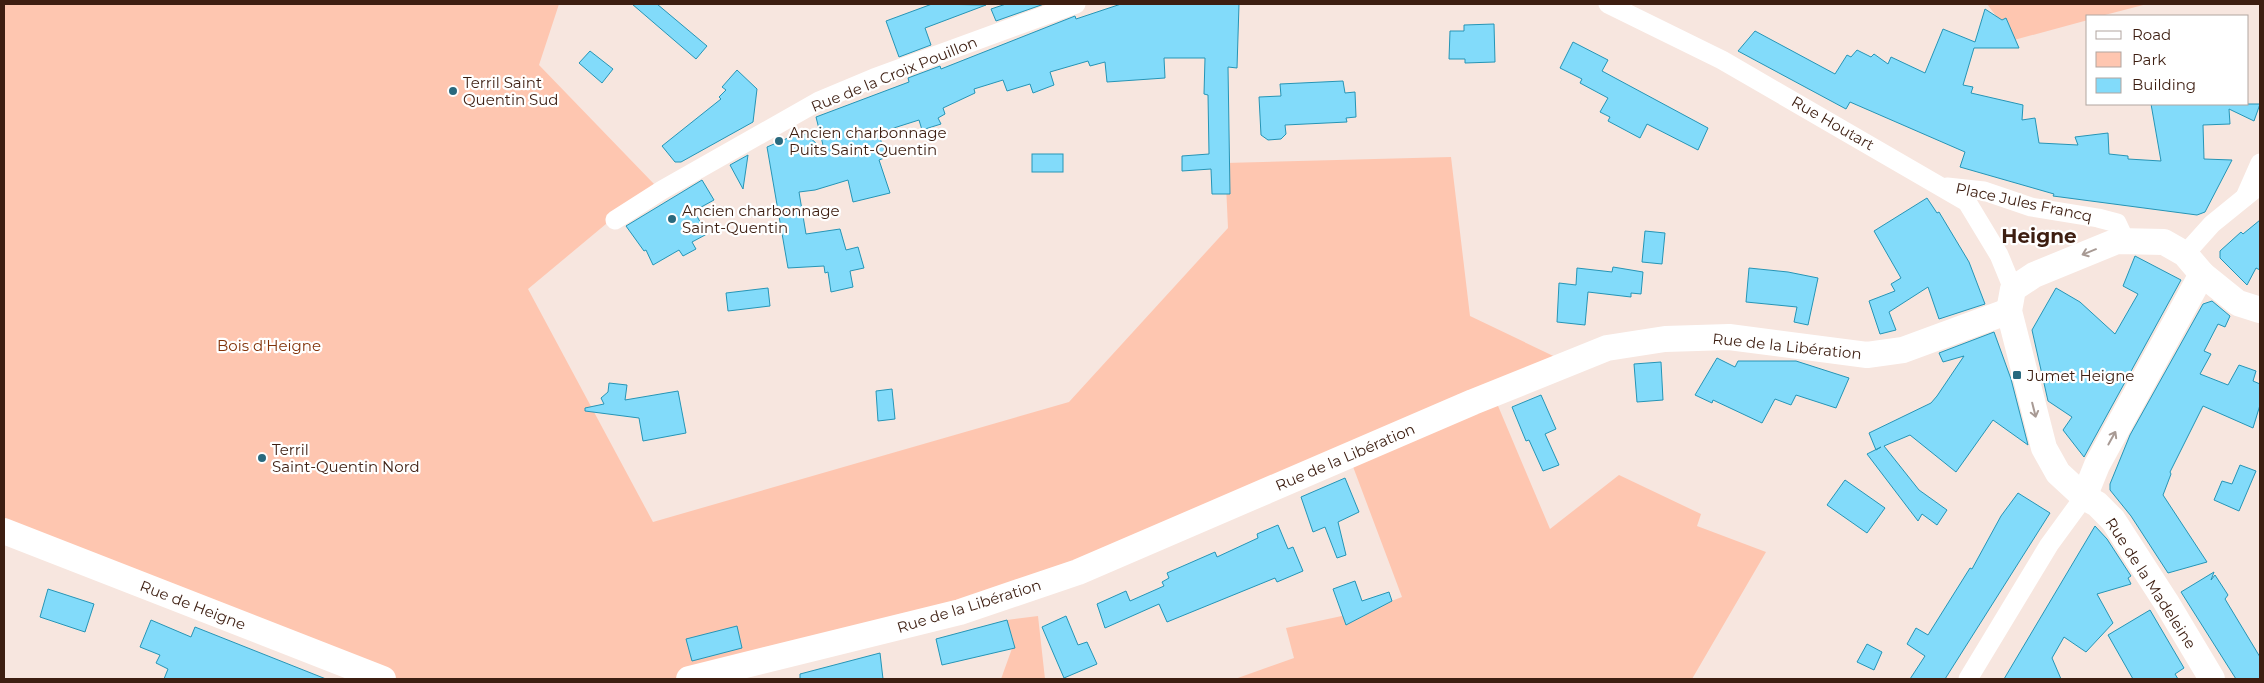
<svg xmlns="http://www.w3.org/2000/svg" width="2264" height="683" font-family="Montserrat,sans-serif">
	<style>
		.green { fill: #fec6b0 }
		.building { fill: #82dbfa; stroke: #2695b6 }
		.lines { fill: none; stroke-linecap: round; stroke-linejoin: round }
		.street { stroke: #fff; stroke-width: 19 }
		.secondary { stroke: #fff; stroke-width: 26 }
		.oneway { stroke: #a89a94 }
		.poi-dot { fill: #29697e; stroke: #fff; stroke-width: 2 }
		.labels { text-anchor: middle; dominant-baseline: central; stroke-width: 4.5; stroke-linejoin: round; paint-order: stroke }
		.street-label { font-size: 15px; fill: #3d1e11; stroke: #fff }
		.poi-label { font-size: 15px; fill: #3d1e11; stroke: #fff; text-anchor: start }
		.park-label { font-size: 15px; fill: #813208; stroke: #fff }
		.district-label { font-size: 20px; font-weight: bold; fill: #3d1e11; stroke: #fff }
	</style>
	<rect width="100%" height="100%" fill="#f7e6df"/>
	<!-- green -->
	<g class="green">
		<path d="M4,4H559L539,65L654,184L528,289L653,522L1069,402L1228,228L1225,163L1451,157L1470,316L1568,363L1493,394L1550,529L1619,475L1701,514L1697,526L1766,552L1692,679H1235L1294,658L1286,628L1365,611L1402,597L1349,456L1078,572L689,679H383L4,531Z"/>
		<path d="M1987,4H2147L2101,16H2088V20L2014,40Z"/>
		<path d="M1038,616L1045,679H1001L1014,643L1007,620Z"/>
	</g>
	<!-- building -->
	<g class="building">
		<path d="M632,4H657L707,46L696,59Z"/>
		<path d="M932,4L986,5L925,28L931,45L899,57L886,21Z"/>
		<path d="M1006,4H1044L996,21L991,9Z"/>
		<path d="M1121,4H1239L1237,68L1228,67L1230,194H1212L1211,169L1182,171V156L1209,154L1208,95L1204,94L1205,58H1164L1165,78L1107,82L1105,62L1090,66L1088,61L1050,72L1054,85L1033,93L1030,84L1007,91L1003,80L974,89L975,93L943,108L945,114L938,118L941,124L922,130L919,120L878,133L887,157L879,160L890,193L853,202L848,180L815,190L799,192L806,234L840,229L846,250L858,247L864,268L850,271L853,287L831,292L828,272L825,273L824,266L788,268L767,147L788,138L806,134L828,154L823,145L816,117L909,82L908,78L940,66L941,69L1075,16L1076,19Z"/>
		<path d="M1985,9L2002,20L2006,18L2019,48H1974L1963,85L1973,87L1971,93L2023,105L2022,120L2035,118L2039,143L2078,145L2075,137L2108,133L2109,154L2128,156V159L2161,161L2151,104H2260L2254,121L2229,109L2230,124L2203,125L2204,159L2232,160L2205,212L2197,215L2053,196L2054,194L1960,167L1965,152L1850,102L1846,109L1738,51L1755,31L1835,74L1847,55L1851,57L1857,50L1871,57L1874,54L1888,64L1891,57L1925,73L1943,29L1975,42Z"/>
		<path d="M1494,24L1495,62L1465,63V59H1449L1450,31H1464V25Z"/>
		<path d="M1573,42L1608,60L1602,71L1708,128L1698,150L1647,124L1640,138L1608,121L1610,117L1600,112L1608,98L1580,83L1582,79L1560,68Z"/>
		<path d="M590,51L613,69L602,83L579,63Z"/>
		<path d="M737,70L757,89L753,122L681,162H675L662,146L721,99L719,97L726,90L722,87Z"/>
		<path d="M1343,81L1345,93L1355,92L1356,117L1346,118L1347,122L1285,125L1286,134L1281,139L1268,140L1261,135L1259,97L1281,96L1280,84Z"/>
		<rect x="1032" y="154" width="31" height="18"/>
		<path d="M748,155L743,189L730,165Z"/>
		<path d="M702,180L714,200L694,211L707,234L692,242L696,249L683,256L679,250L653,265L646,250L644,251L626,226Z"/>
		<path d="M1927,198L1937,213L1939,212L1969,262L1985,304L1939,319L1928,287L1889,312L1896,330L1880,334L1869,301L1895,291L1891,284L1901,278L1874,231Z"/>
		<path d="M2260,220V270L2256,268L2247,285L2220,258V251L2241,232L2243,234Z"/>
		<path d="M1645,231L1665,233L1662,264L1642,262Z"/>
		<path d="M2135,256L2181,280L2084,457L2063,430L2072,417L2048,401L2032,330L2056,288L2080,302L2115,334L2138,294L2123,286Z"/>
		<path d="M1613,267L1643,272L1641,294L1631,293V297L1588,292L1585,325L1557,322L1559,283L1576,285L1577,268L1612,272Z"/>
		<path d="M1749,268L1788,272L1818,278L1808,325L1794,322L1797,307L1746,302Z"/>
		<path d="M768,288L770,306L728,311L726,293Z"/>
		<path d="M2212,301L2230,316L2225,327L2218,324L2204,351L2211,354L2200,374L2228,385L2239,365L2256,371L2253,381L2260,384V405L2253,428L2203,406L2170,472L2171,474L2163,495L2207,562L2168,573L2131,516L2110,490V484L2130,435L2203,304Z"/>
		<path d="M1994,332L2011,379L2028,445L1993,420L1956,472L1910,435L1884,446L1919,490L1947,510L1937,525L1922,514L1918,521L1867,454L1881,447L1876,450L1869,433L1931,403L1937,396L1964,356L1943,362L1939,353Z"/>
		<path d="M1717,358L1735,367L1738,361H1796L1849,378L1836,408L1796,395L1791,405L1775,399L1762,423L1713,400L1712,403L1695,395Z"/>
		<path d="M1661,362L1663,400L1637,402L1634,364Z"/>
		<path d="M609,383L627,385L625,400L678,391L686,433L643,441L639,418L585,411V408L604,404L601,398L608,392Z"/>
		<path d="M892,389L895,419L878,421L876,391Z"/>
		<path d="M1541,395L1556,429L1545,434L1559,465L1543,471L1529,440L1526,441L1512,407Z"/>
		<path d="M2240,465L2256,471L2239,511L2214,500L2222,481L2232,484Z"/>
		<path d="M1345,478L1359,512L1338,522L1346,555L1337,558L1325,527L1313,532L1301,497Z"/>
		<path d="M1845,480L1885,508L1867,533L1827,505Z"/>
		<path d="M2018,493L2050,513L1945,679H1910L1925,656L1907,644L1916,628L1928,635L1970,568L1972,569L2001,516Z"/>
		<path d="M1278,525L1288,549L1293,547L1303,571L1277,582L1275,578L1167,622L1159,604L1105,628L1097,604L1126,591L1130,601L1164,586L1162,582L1169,578L1167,573L1215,552L1217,557L1258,538L1257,534Z"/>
		<path d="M2095,526L2107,539L2131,576L2128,578L2131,584L2097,594L2113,623L2086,652L2064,637L2052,658L2061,679H2004Z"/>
		<path d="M2214,572L2211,580L2215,575L2228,595L2225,599L2260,657V679H2236L2181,592Z"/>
		<path d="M1355,581L1362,601L1389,592L1392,601L1346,625L1333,589Z"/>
		<path d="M48,589L94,604L85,632L40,617Z"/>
		<path d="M2150,610L2184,668L2175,674L2178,679H2133L2108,635Z"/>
		<path d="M1066,616L1078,645L1087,642L1097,664L1064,678L1042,627Z"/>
		<path d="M151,620L191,637L195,627L326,679H164L168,669L156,663L160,655L140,647Z"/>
		<path d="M1007,620L1015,648L942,665L936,639Z"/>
		<path d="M737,626L742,648L692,661L686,639Z"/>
		<path d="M1867,644L1882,652L1874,670L1857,662Z"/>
		<path d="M880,653L883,679H800V674Z"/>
	</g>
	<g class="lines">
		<!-- street -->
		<g class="street">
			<path d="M1608,4L1722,60L1967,202L1999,255L2013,289"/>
			<path d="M1947,187L1984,191L2031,207L2098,218L2117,223L2125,240"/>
			<path d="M2245,197L2260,163"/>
			<path d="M615,220L662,190L819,101L874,78L1076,4"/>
			<path d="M2185,254L2212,224L2260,185"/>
			<path d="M1968,679L2049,545L2084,497"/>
		</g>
		<!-- secondary -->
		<g class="secondary">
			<path d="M2084,497L2097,465L2202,274"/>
			<path d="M4,531L383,679"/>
			<path d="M689,679L960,612L1078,572L1473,402L1607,348L1665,339L1729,337L1867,355L1903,350L2009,311"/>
			<path d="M2212,679L2166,602L2113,520L2097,504L2084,497L2058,473L2044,448L2009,311L2013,289L2034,275L2117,241L2164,242L2185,254L2202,274L2238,303L2260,310"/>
		</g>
	</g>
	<!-- one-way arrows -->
	<defs><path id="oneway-shaft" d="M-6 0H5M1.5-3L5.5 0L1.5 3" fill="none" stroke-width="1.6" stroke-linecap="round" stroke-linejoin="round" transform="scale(1.25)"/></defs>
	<g class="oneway">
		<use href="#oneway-shaft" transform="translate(2089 252) rotate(158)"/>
		<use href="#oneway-shaft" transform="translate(2034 410) rotate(76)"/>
		<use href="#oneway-shaft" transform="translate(2112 438) rotate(-61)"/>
	</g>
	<!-- markers -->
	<g class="poi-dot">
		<circle cx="453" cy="91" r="5"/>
		<circle cx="779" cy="141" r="5"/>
		<circle cx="672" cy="219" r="5"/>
		<rect x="2012" y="370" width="10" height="10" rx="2.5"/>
		<circle cx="262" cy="458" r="5"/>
	</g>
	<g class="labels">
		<!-- street labels -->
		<g class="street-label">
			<text transform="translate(894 74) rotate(-22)">Rue de la Croix Pouillon</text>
			<text transform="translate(1833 123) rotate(30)">Rue Houtart</text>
			<text transform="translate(2024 202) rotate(12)">Place Jules Francq</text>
			<text transform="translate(1787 346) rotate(6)">Rue de la Libération</text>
			<text transform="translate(1345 457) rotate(-23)">Rue de la Libération</text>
			<text transform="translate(2151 583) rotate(57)">Rue de la Madeleine</text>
			<text transform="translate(193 605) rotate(21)">Rue de Heigne</text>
			<text transform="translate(969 606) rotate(-17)">Rue de la Libération</text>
		</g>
		<!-- poi labels -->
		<g class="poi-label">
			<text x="463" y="82">Terril Saint<tspan x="463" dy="17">Quentin Sud</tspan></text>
			<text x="789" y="132">Ancien charbonnage<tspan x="789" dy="17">Puits Saint-Quentin</tspan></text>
			<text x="682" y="210">Ancien charbonnage<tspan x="682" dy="17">Saint-Quentin</tspan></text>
			<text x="2027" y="375">Jumet Heigne</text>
			<text x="272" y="449">Terril<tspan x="272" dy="17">Saint-Quentin Nord</tspan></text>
		</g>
		<!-- park labels -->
		<g class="park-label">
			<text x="269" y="345">Bois d'Heigne</text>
		</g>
		<!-- district labels -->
		<g class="district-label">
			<text x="2039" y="236">Heigne</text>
		</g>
	</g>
	<!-- border -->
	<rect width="2264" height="683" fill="none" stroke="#3d1e11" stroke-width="10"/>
	<!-- legend -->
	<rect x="2086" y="15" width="162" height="90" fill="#ffffff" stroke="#b1a5a0"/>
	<rect x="2096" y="31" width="25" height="8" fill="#ffffff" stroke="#b1a5a0"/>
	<text x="2132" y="40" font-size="15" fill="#3d1e11">Road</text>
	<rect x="2096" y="52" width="25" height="15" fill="#fec6b0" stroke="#b1a5a0"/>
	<text x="2132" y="65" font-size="15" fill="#3d1e11">Park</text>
	<rect x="2096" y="78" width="25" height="15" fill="#82dbfa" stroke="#b1a5a0"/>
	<text x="2132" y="90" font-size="15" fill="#3d1e11">Building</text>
</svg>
